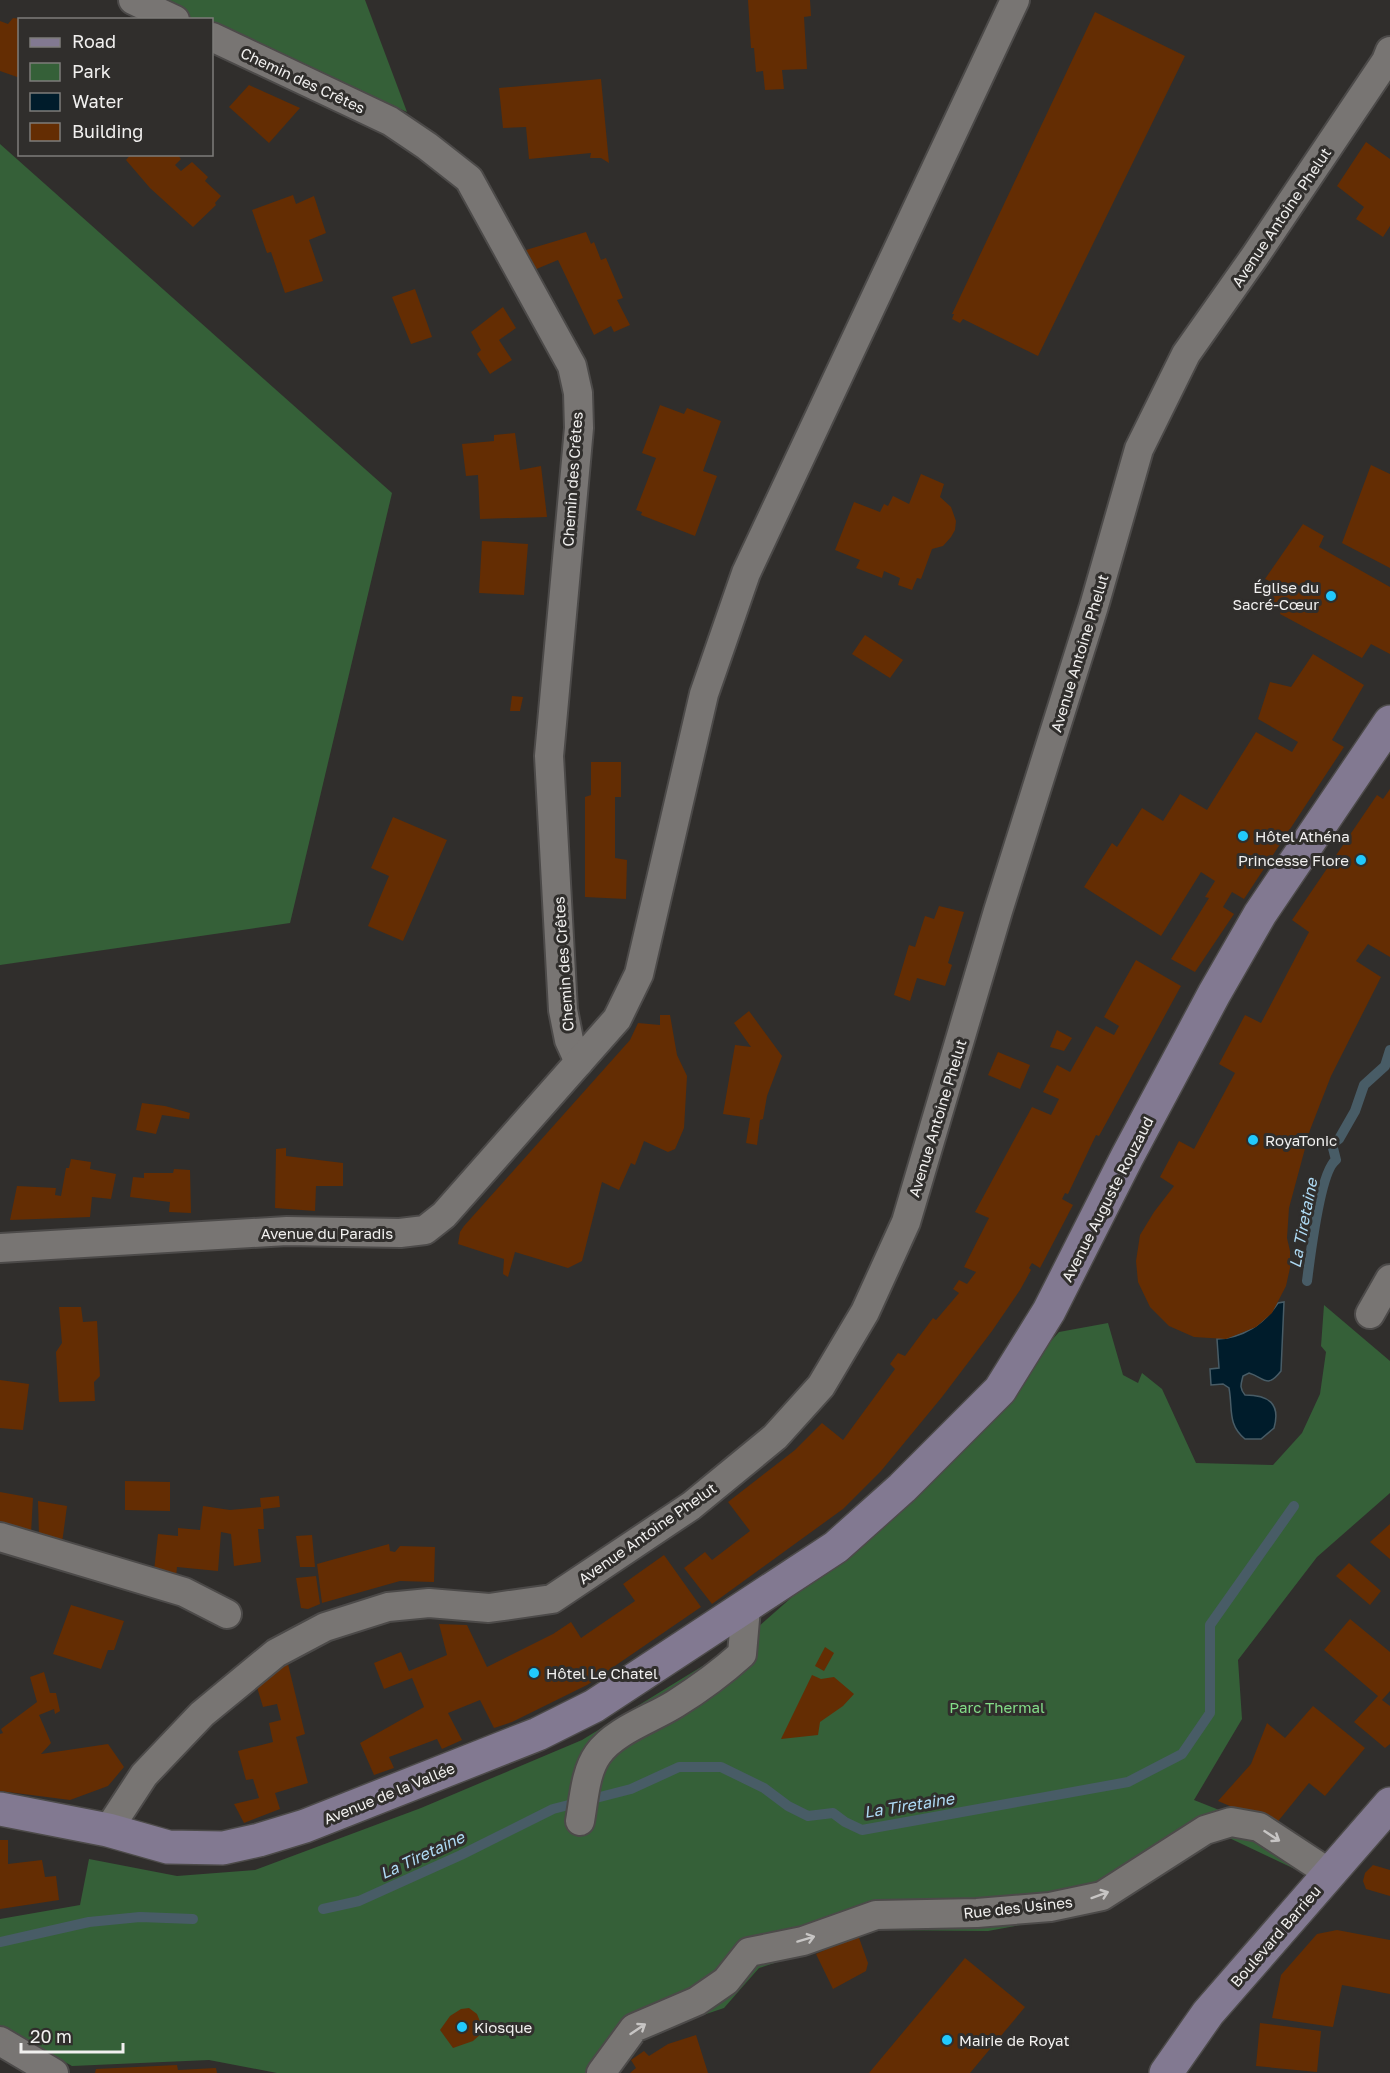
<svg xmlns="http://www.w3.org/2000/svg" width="1390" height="2073" font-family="'Golos Text',sans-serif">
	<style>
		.green { fill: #356038 }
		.water { fill: #001c2b; stroke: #485c66; stroke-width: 1.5 }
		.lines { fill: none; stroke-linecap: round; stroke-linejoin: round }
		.stream { stroke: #485c66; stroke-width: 10 }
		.building { fill: #642d03 }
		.street-casing { stroke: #4c4a49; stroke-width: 32 }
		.secondary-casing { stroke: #4c4a49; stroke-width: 36 }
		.street { stroke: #787573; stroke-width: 28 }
		.secondary { stroke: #827991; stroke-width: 33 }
		.oneway { stroke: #c7c5c4 }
		.poi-dot { fill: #21c9fd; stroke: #302e2c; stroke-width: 2 }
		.labels { text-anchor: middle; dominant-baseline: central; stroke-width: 6; stroke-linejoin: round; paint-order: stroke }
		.street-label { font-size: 15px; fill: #f1f0ef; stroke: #302e2c }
		.poi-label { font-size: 15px; fill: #f1f0ef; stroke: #302e2c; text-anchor: start }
		.park-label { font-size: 15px; fill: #83dd88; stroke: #302e2c }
		.water-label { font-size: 16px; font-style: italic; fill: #aedaf4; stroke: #302e2c }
	</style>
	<rect width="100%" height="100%" fill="#302e2c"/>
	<!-- green -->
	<g class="green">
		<path d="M148,0H365L407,112L212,27V20L194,19Z"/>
		<path d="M0,144L392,493L290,923L0,965Z"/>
		<path d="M1324,1305L1390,1361V1493L1317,1557L1238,1660L1242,1719L1194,1800L1342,1859L1322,1882L1223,1835L1095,1911L988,1931L877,1930L759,1968L724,2008L638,2037L611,2073H277L209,2060L72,2066L0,2026V1919L80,1905L89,1859L177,1876L255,1870L421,1808L582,1740L740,1643L938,1468L1059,1332L1108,1323L1123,1375L1138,1383L1142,1373L1162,1389L1196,1463L1273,1465L1302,1433L1320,1394L1326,1352L1321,1346Z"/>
	</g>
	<!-- water -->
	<path class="water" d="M1284,1302L1281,1371C1267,1389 1265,1378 1249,1373L1243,1376C1241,1384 1239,1388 1245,1395C1268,1395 1281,1403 1274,1428L1261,1439H1245C1227,1424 1233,1409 1229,1388L1223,1384L1211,1385L1210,1369L1219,1368L1217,1339C1243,1338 1264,1324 1278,1303Z"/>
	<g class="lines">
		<!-- stream -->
		<g class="stream">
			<path d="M1307,1281C1310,1258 1320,1171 1336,1160L1332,1144L1339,1139L1355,1111L1364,1085L1385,1066L1390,1050"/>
			<path d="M323,1909L359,1901L461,1855L553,1809L631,1789L679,1767H721L764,1788L788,1806L808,1816L833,1813L845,1822L862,1830L1128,1782L1182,1754L1210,1713V1625L1294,1506"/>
			<path d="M0,1942L89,1922L140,1917L193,1919"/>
		</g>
	</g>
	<!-- building -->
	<g class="building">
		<path d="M748,0H810L811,16L804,17L807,69L782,70L784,89L765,90L763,71L756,72L754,48H751Z"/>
		<path d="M1095,12L1185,56L1038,356L963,319L960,323L952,319L954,314H952Z"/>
		<path d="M13,18L20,19V78L0,71V21L8,24Z"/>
		<path d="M601,79L609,163L601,158H590L591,153L529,159L526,127L503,128L499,88Z"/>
		<path d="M249,85L300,108L269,143L229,107Z"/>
		<path d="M1366,142L1390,159V226L1383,237L1356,219L1364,207L1337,186Z"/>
		<path d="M131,154H177L181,159L175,165L181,171L192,162L208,177L205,181L221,196L215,203L216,205L193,227L150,188L126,160Z"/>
		<path d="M293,195L296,204L314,196L326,233L309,240L323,281L285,293L271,252L267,253L252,210Z"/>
		<path d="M586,232L591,244L594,242L601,260L606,258L623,298L617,300L630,325L614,332L611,326L594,335L558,260L534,270L526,250Z"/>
		<path d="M415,289L432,337L411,344L392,297Z"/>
		<path d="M503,307L516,328L499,340L512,360L490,374L477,354L481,350L471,332Z"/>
		<path d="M660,405L684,414L687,408L721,421L703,471L717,476L695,536L641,515L642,512L636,510L656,458L642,453Z"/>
		<path d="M515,433L520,470L541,466L547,517L480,519L478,475L466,476L462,444L494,441V435Z"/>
		<path d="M1371,465L1390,474V568L1342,543Z"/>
		<path d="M921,474L944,484L940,497L951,507L956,521L955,530L951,537L943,546L932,549L921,579L917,578L912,590L898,585L900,578L884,571L882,578L856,568L860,560L835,550L854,502L880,512L884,504L888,506L893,496L909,504Z"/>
		<path d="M1303,524L1324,536L1319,547L1390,587V654L1371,644L1362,658L1280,614L1281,611L1273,606L1272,582L1265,579Z"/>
		<path d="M482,541L528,544L524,595L479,593Z"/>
		<path d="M865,635L903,660L890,678L852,654Z"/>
		<path d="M1313,654L1364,685L1332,740L1344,747L1244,899L1232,892L1223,907L1234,914L1195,972L1171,959L1209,898L1205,897L1215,881L1201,872L1161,936L1084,887L1112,843L1117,847L1142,808L1163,821L1180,794L1207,810L1256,732L1292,752L1298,742L1258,719L1270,682L1291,687Z"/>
		<path d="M512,696L523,697L520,711H510Z"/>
		<path d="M591,762H621V797H615V858L627,860L626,899L585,897V797L591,795Z"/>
		<path d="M1390,789V957L1368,944L1356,961L1381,977L1331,1076L1310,1130L1289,1208L1287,1238L1290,1251V1268L1286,1286L1272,1313L1256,1327L1226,1339L1194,1337L1169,1326L1150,1307L1138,1282L1136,1261L1140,1235L1154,1212L1174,1186L1160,1177L1179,1141L1194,1149L1235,1073L1219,1064L1245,1015L1261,1023L1309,932L1292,920L1377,795L1383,799Z"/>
		<path d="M393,817L447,840L403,941L368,926L389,876L371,868Z"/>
		<path d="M939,906L964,912L948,963L952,965L945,986L917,978L910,1001L894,995L909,945L915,947L925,916L934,919Z"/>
		<path d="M1136,960L1181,986L1099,1136L1096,1135L1068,1194L1065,1193L1062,1199L1073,1205L1040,1268L1032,1263L1029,1268L1031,1270L1020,1290L992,1331L942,1397L881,1471L843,1509L712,1604L684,1568L705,1552L712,1560L750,1531L728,1502L795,1450L822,1423L843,1440L895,1369L890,1364L898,1353L905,1356L933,1318L936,1320L959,1293L953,1289L959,1280L967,1284L976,1272L964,1267L989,1218L975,1212L1032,1107L1051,1115L1059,1099L1043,1092L1057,1065L1070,1072L1096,1026L1114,1035L1119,1026L1104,1017Z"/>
		<path d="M749,1011L782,1056L767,1096L763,1119L760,1120L757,1145L746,1143L750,1118L723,1114L735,1045L751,1047L734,1023Z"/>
		<path d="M660,1015H670L677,1055L687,1076L684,1128L675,1149L668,1152L644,1141L635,1165L631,1163L619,1190L602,1182L582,1261L568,1268L515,1252L508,1277L503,1274L504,1259L458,1244L460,1232L464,1226L630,1040L638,1023L660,1025Z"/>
		<path d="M1057,1030L1072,1038L1064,1051L1050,1047Z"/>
		<path d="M998,1052L1030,1065L1020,1089L988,1075Z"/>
		<path d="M142,1103L165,1106L190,1113L189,1119L162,1115L156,1134L136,1130Z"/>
		<path d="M286,1148V1156L343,1163V1186H316L315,1211L275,1208L276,1149Z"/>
		<path d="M71,1159L91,1162L90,1169L116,1174L111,1199L92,1197L90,1217L10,1220L17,1186L56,1188L55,1195L61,1196L66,1168H69Z"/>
		<path d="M174,1169L190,1170L191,1213L169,1212L170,1202L130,1197L133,1177L144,1178V1173H173Z"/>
		<path d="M59,1307H81L83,1322L97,1321L100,1376L94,1382L95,1401L59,1402L56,1352L62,1343Z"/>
		<path d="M0,1380L29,1384L23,1430L0,1428Z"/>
		<path d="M125,1481L170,1482V1511L125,1510Z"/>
		<path d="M0,1492L33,1498L31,1533L0,1523Z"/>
		<path d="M279,1496L280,1507L263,1509L264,1529H258L261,1562L234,1566L231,1534L221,1532L218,1571L177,1567L176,1577L154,1571L158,1534L178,1536V1528L200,1530L203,1506L230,1510L261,1507L260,1498Z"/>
		<path d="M38,1501L67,1506L62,1543L39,1535Z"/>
		<path d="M1390,1524V1559L1370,1542Z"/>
		<path d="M312,1535L315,1567H300L296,1536Z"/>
		<path d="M389,1544L390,1551L395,1552L400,1546L435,1547L434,1582L400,1581L322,1603L317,1564Z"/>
		<path d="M664,1555L701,1607L587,1685L512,1722L494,1728L480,1700L448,1713L462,1740L442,1749L437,1739L389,1757L394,1768L374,1775L360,1743L424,1707L412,1678L384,1689L374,1663L401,1652L409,1671L447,1655L439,1624L467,1625L487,1667L553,1634L571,1622L581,1638L635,1601L623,1584Z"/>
		<path d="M1349,1563L1381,1591L1370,1605L1336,1576Z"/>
		<path d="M316,1576L320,1604L308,1609L301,1608L296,1578Z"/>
		<path d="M71,1605L124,1621L114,1650H108L101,1669L53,1654Z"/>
		<path d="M1350,1619L1390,1652V1691L1382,1700L1390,1706V1744L1385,1748L1354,1722L1378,1696L1324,1650Z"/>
		<path d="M825,1647L834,1653L824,1671L815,1666Z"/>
		<path d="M288,1664L305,1734L296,1737L308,1783L275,1793L280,1809L244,1823L234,1804L259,1798L253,1779L246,1780L238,1751L273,1742L269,1723L281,1720L277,1704L263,1707L256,1684Z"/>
		<path d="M44,1672L50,1693H56L60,1711L55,1714L54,1709L39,1715L51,1743L41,1754L108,1744L124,1767L108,1786L70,1800L0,1791V1734L3,1733L1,1729L37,1702L30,1677Z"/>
		<path d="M812,1675L821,1679L834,1677L854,1694L843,1706L820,1722L818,1735L781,1739Z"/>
		<path d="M1313,1706L1365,1748L1325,1796L1309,1783L1275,1825L1218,1801L1251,1764L1267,1723L1285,1738Z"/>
		<path d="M0,1840H8V1864L42,1860L45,1877L56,1876L59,1900L0,1909Z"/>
		<path d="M1373,1865L1390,1870V1896L1366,1889L1363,1881L1365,1873Z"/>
		<path d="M1337,1930L1390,1940V1994L1342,1985L1333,2027L1272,2018L1281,1975L1317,1934Z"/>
		<path d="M858,1935L868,1963L866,1971L833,1989L816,1954Z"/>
		<path d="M965,1958L1025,2007L970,2073H869Z"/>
		<path d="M469,2008L477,2014L481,2024V2034L473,2041L453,2048L440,2030L450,2016L461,2009Z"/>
		<path d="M1260,2023L1321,2031L1317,2072L1256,2066Z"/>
		<path d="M696,2035L708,2073H630L636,2068L631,2060L644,2051L649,2056L668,2044Z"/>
		<path d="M177,2065L178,2070L216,2068L217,2073H95L96,2069Z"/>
	</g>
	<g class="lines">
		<!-- street casing -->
		<g class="street-casing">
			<g id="street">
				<path d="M133,0L175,20"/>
				<path d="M212,37L390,121L427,146L469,179L572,366L578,393L579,428L549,756L563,1010L569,1040L579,1062"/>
				<path d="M0,1248L287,1231L400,1233L425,1230L444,1215L617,1019L639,974L704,694L746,573L1015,0"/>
				<path d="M1370,1314L1390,1279"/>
				<path d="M0,1537L184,1592L227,1614"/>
				<path d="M580,1821C584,1799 585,1772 598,1754C614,1731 651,1719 675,1704C699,1689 721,1673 742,1654L746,1608"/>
				<path d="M108,1830L144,1775L202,1714L276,1653L325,1627L388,1607L429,1603L489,1608L552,1599L691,1506L775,1437L821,1386L865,1312L906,1222L998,911L1094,606L1139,449L1186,354L1255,256L1386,61L1390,51"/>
				<path d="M0,2041L54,2073"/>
				<path d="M601,2073L634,2028L697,2001L726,1981L749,1952L803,1941L876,1915L977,1913L1050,1907L1102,1896L1205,1830L1231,1822L1259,1827L1329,1873"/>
			</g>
		</g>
		<!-- secondary casing -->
		<g class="secondary-casing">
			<g id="secondary">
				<path d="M0,1809L108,1830L168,1847L223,1848L259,1840L305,1826L538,1734L594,1706L836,1547L902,1488L1000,1390L1049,1311L1127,1157L1214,994L1260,914L1390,722"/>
				<path d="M1166,2073L1208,2013L1390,1804"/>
			</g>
		</g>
		<!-- street -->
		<use href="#street" class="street"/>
		<!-- secondary -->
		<use href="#secondary" class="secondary"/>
	</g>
	<!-- one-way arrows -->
	<defs><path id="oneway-shaft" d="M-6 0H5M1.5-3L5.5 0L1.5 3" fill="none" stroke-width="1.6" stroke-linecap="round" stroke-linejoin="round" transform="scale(1.5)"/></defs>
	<g class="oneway">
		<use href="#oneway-shaft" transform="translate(1272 1836) rotate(33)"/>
		<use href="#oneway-shaft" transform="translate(1100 1895) rotate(-20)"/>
		<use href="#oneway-shaft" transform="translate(806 1939) rotate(-17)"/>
		<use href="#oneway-shaft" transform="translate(638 2029) rotate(-34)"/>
	</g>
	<!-- markers -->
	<g class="poi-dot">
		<circle cx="1331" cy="596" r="6"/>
		<circle cx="1243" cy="836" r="6"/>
		<circle cx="1361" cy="860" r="6"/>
		<circle cx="1253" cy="1140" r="6"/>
		<circle cx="534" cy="1673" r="6"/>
		<circle cx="462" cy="2027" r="6"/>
		<circle cx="947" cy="2040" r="6"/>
	</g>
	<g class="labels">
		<!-- street labels -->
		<g class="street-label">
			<text transform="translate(303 80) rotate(25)">Chemin des Crêtes</text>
			<text transform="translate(1281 217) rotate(-56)">Avenue Antoine Phelut</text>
			<text transform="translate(572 479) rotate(-86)">Chemin des Crêtes</text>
			<text transform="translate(1079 653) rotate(-73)">Avenue Antoine Phelut</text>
			<text transform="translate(563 964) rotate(-94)">Chemin des Crêtes</text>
			<text transform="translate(937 1118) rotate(-73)">Avenue Antoine Phelut</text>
			<text transform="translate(1107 1199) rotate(-63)">Avenue Auguste Rouzaud</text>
			<text x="327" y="1233">Avenue du Paradis</text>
			<text transform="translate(647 1533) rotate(-35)">Avenue Antoine Phelut</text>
			<text transform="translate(389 1793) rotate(-22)">Avenue de la Vallée</text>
			<text transform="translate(1018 1907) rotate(-6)">Rue des Usines</text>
			<text transform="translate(1275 1936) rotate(-49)">Boulevard Barrieu</text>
		</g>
		<!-- poi labels -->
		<g class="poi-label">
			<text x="1319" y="587" text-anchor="end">Église du<tspan x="1319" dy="17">Sacré-Cœur</tspan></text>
			<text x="1255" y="836">Hôtel Athéna</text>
			<text x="1349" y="860" text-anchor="end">Princesse Flore</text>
			<text x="1265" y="1140">RoyaTonic</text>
			<text x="546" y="1673">Hôtel Le Chatel</text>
			<text x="474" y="2027">Kiosque</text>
			<text x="959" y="2040">Mairie de Royat</text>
		</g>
		<!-- park labels -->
		<g class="park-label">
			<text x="997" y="1707">Parc Thermal</text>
		</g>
		<!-- water labels -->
		<g class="water-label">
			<text transform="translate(1303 1223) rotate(-79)">La Tiretaine</text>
			<text transform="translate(909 1805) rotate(-9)">La Tiretaine</text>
			<text transform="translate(422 1855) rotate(-25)">La Tiretaine</text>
		</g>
	</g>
	<!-- legend -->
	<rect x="18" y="18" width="195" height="138" fill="#302e2c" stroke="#7d7c7a" stroke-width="1.5"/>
	<rect x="30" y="38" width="30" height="9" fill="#827991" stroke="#7d7c7a" stroke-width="1.5"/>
	<text x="72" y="48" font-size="18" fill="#f1f0ef">Road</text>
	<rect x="30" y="63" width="30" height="18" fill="#356038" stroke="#7d7c7a" stroke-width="1.5"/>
	<text x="72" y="78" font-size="18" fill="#f1f0ef">Park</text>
	<rect x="30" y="93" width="30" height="18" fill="#001c2b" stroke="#7d7c7a" stroke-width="1.5"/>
	<text x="72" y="108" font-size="18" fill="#f1f0ef">Water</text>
	<rect x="30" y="123" width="30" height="18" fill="#642d03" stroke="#7d7c7a" stroke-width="1.5"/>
	<text x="72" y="138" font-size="18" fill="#f1f0ef">Building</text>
	<!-- scale -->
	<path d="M21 2043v9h102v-9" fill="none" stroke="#f1f0ef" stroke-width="3"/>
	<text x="30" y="2043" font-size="18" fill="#f1f0ef" stroke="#302e2c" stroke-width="4.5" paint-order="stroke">20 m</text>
</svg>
